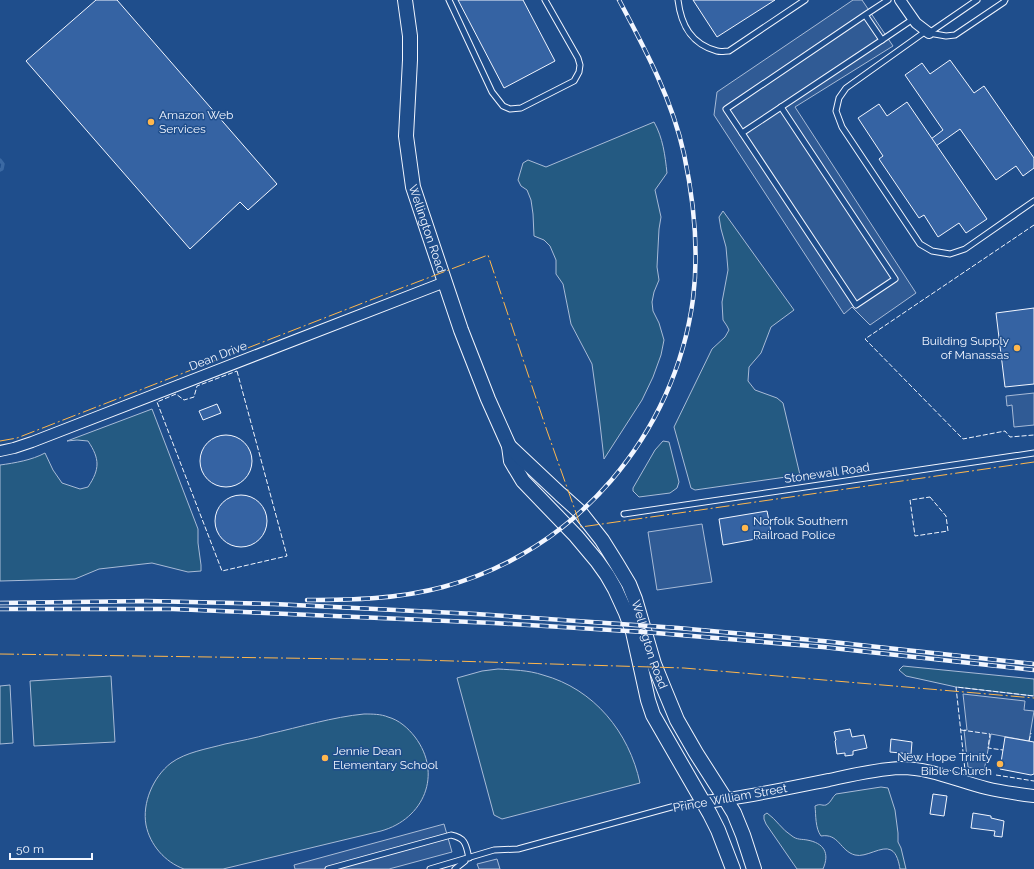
<svg xmlns="http://www.w3.org/2000/svg" width="1034" height="869" font-family="Raleway,sans-serif">
	<style>
		.green { fill: #245a82; stroke: #a8bbd7 }
		.parking { fill: #305b95; stroke: #a8bbd7 }
		.lines { fill: none; stroke-linecap: round; stroke-linejoin: round }
		.stream { stroke: #3b69a3; stroke-width: 3.5 }
		.building { fill: #3563a3; stroke: #f2f6ff }
		.service-casing { stroke: #f2f6ff; stroke-width: 7 }
		.minor-casing { stroke: #f2f6ff; stroke-width: 12 }
		.tertiary-casing { stroke: #f2f6ff; stroke-width: 14 }
		.secondary-casing { stroke: #f2f6ff; stroke-width: 16 }
		.service { stroke: #1f4e8c; stroke-width: 5 }
		.minor { stroke: #1f4e8c; stroke-width: 10 }
		.tertiary { stroke: #1f4e8c; stroke-width: 12 }
		.secondary { stroke: #1f4e8c; stroke-width: 14 }
		.rail-casing { stroke: #f2f6ff; stroke-width: 4.5 }
		.rail { stroke: #1f4e8c; stroke-width: 3; stroke-dasharray: 9; stroke-linecap: butt }
		.fence { stroke: #f2f6ff; stroke-width: 1; stroke-dasharray: 5 2; stroke-linecap: butt }
		.power { stroke: #ffb74d; stroke-width: 1; stroke-dasharray: 14 3 2 3; stroke-linecap: butt }
		.poi-dot { fill: #ffb74d; stroke: #1f4e8c; stroke-width: 1.5 }
		.labels { text-anchor: middle; dominant-baseline: central; stroke-width: 3; stroke-linejoin: round; paint-order: stroke }
		.poi-label { font-size: 12px; fill: #f2f6ff; stroke: #1f4e8c; text-anchor: start }
		.street-label { font-size: 12px; fill: #f2f6ff; stroke: #1f4e8c }
	</style>
	<rect width="100%" height="100%" fill="#1f4e8c"/>
	<!-- green -->
	<g class="green">
		<path d="M654,122C663,138 665,155 667,173L655,190L661,217L659,229L657,267L659,280L654,292L652,302L653,311L659,323L664,340L661,355L653,377L642,400L604,459L599,415L592,364L571,324L563,284L556,274V260L550,246L544,240L534,236L533,214L531,200L527,190L521,186L518,180L523,163L528,160L546,167Z"/>
		<path d="M723,211L794,310L771,327L761,353L749,367L748,381L755,390L777,398L783,403L800,475L695,490L691,488L674,427L712,349L725,337L729,330L727,326L723,320L722,302L728,270L726,247L721,229L719,217Z"/>
		<path d="M152,409L198,529V543L201,565V571L188,572L152,563L99,569L75,579L0,581V465C15,463 32,460 45,453L53,470L62,483L80,489L88,487C100,469 100,459 88,441L77,440L67,441Z"/>
		<path d="M663,441L669,442L679,482L677,488L670,493L639,497L633,491V488L655,450Z"/>
		<path d="M903,666L1034,679V696L956,687L906,676L899,670Z"/>
		<path d="M498,669C513,670 528,670 543,675C594,689 629,732 640,783L502,819L494,815L457,678L482,671Z"/>
		<path d="M111,676L115,742L34,746L30,681Z"/>
		<path d="M10,685L13,743L0,744V686Z"/>
		<path d="M364,714C372,714 381,714 388,717C399,720 408,728 415,737C443,774 424,819 381,831L223,869H184C165,862 150,845 146,825C142,803 153,777 171,763C186,752 207,749 225,744C240,741 255,738 269,734C300,727 333,717 364,714Z"/>
		<path d="M881,787L888,788L895,810L898,833V842L901,848L906,869H900C899,863 897,853 891,850C882,845 866,858 855,855C840,851 839,833 821,836C815,828 816,815 815,806C821,803 821,806 826,805C831,803 832,797 836,794Z"/>
		<path d="M767,813C776,819 782,830 792,836C797,840 802,839 807,840C824,843 830,853 823,869H797L766,824L764,819V815Z"/>
	</g>
	<!-- parking -->
	<g class="parking">
		<path d="M853,0H862L893,46L795,107L916,293L870,325L852,307L844,314L714,115L717,92Z"/>
		<path d="M1034,393V425L1014,427L1012,405L1007,406L1006,396Z"/>
		<path d="M702,524L712,582L657,590L648,532Z"/>
		<path d="M963,694L1025,701L1024,710L1034,711L1029,741L991,734L984,771L968,767L964,730H967Z"/>
		<path d="M444,824L452,852L389,869H295L294,865Z"/>
		<path d="M497,859L500,869H479L477,864Z"/>
	</g>
	<g class="lines">
		<!-- stream -->
		<path class="stream" d="M0,160L3,164L2,169L0,170"/>
	</g>
	<!-- building -->
	<g class="building">
		<path d="M96,0H117L277,184L248,210L240,202L190,249L26,61Z"/>
		<path d="M458,0H523L555,61L504,88Z"/>
		<path d="M693,0H775L717,37Z"/>
		<path d="M950,60L974,93L984,86L1034,158V168L1023,176L1016,166L996,180L960,129L936,146L931,139L943,130L905,75L922,63L930,74Z"/>
		<path d="M907,102L987,219L966,233L959,223L938,237L924,215L919,218L879,159L883,156L858,118L879,104L887,116Z"/>
		<path d="M1034,308V384L1005,387L996,313Z"/>
		<path d="M217,404L221,413L203,420L199,411Z"/>
		<circle cx="226" cy="461" r="26"/>
		<circle cx="241" cy="521" r="26"/>
		<path d="M767,511L772,536L723,545L719,519Z"/>
		<path d="M850,729L852,737L864,735L867,748L853,751V755L845,756V753L837,754L835,741L836,740L834,732Z"/>
		<path d="M1005,737L1034,742V774L1031,775L1000,769Z"/>
		<path d="M891,739L912,742L911,754L890,752Z"/>
		<path d="M933,794L947,796L944,816L930,814Z"/>
		<path d="M973,813L991,816V818L1004,821L1002,837L994,836L995,831L971,828Z"/>
	</g>
	<g class="lines">
		<!-- service casing -->
		<g class="service-casing">
			<g id="service">
				<path d="M449,0L492,92L503,106L510,109L521,108L574,81L579,72L580,65L578,58L545,0"/>
				<path d="M678,0C681,25 691,44 717,51C721,52 725,51 729,51L805,0"/>
				<path d="M865,15L882,40L742,133L726,109L865,15L888,0"/>
				<path d="M926,31L846,88L839,98L836,111L842,127L920,244L932,251L950,254L965,249L1034,201"/>
				<path d="M929,33L946,36L955,35L1004,2L1005,0"/>
				<path d="M929,33L977,0"/>
				<path d="M882,40L913,19"/>
				<path d="M742,133L856,305L895,279L781,107"/>
				<path d="M624,514L1034,453"/>
				<path d="M328,869L451,835C466,838 466,845 469,858"/>
				<path d="M430,869L494,850L518,849L675,806L692,803L702,802"/>
				<path d="M455,869L465,861"/>
			</g>
		</g>
		<!-- minor casing -->
		<g class="minor-casing">
			<g id="minor">
				<path d="M900,0L916,23L929,33"/>
				<path d="M0,451L14,448L32,442L445,282"/>
			</g>
		</g>
		<!-- tertiary casing -->
		<g class="tertiary-casing">
			<path id="tertiary" d="M703,802C746,798 787,788 829,780C852,775 876,769 901,768C930,768 958,781 986,788C1002,792 1018,794 1034,796"/>
		</g>
		<!-- secondary casing -->
		<g class="secondary-casing">
			<g id="secondary">
				<path id="s1" d="M405,0L410,36V60L406,136L413,187L461,330L488,399L509,446L511,461L523,481L576,536L597,561L607,575L615,589L626,613L633,632L648,700L653,715L710,814L718,830L733,869"/>
				<path id="s2" d="M509,446L560,494L580,512L602,540L617,564L629,584L635,599L654,664L665,691L677,720L696,753L726,800L734,813L743,835L754,869"/>
			</g>
		</g>
		<!-- service -->
		<use href="#service" class="service"/>
		<!-- minor -->
		<use href="#minor" class="minor"/>
		<!-- tertiary -->
		<use href="#tertiary" class="tertiary"/>
		<!-- secondary -->
		<use href="#secondary" class="secondary"/>
		<!-- rail casing -->
		<g class="rail-casing">
			<g id="rail">
				<path d="M307,600C353,600 398,599 443,587C576,552 675,434 693,299C699,251 694,201 684,154C672,99 645,49 619,0"/>
				<path d="M0,603L146,601L274,604L476,614L678,628L823,641L1034,664"/>
				<path d="M0,609H173L494,623L644,632L823,647L1034,670"/>
			</g>
		</g>
		<!-- rail -->
		<use href="#rail" class="rail"/>
		<!-- fence -->
		<g class="fence">
			<path d="M1034,225L865,339L963,439L1005,431L1010,437L1034,435"/>
			<path d="M237,371L287,556L222,571L157,402L176,394L184,400L194,397L197,386Z"/>
			<path d="M930,497L946,516L948,531L915,536L910,500Z"/>
			<path d="M961,730L990,734L988,748L1003,750"/>
			<path d="M1029,741L1031,733"/>
			<path d="M984,772L965,770L956,687L1034,696"/>
			<path d="M996,775L1034,781"/>
		</g>
		<!-- power -->
		<g class="power">
			<path d="M0,441L17,438L391,292L488,255L546,428L581,527L693,511L1034,462"/>
			<path d="M0,654L420,660L684,668L1034,698"/>
		</g>
	</g>
	<!-- markers -->
	<g class="poi-dot">
		<circle cx="151" cy="122" r="4"/>
		<circle cx="1017" cy="348" r="4"/>
		<circle cx="745" cy="528" r="4"/>
		<circle cx="325" cy="758" r="4"/>
		<circle cx="1000" cy="764" r="4"/>
	</g>
	<g class="labels">
		<!-- poi labels -->
		<g class="poi-label">
			<text x="159" y="115">Amazon Web<tspan x="159" dy="14">Services</tspan></text>
			<text x="1009" y="341" text-anchor="end">Building Supply<tspan x="1009" dy="14">of Manassas</tspan></text>
			<text x="753" y="521">Norfolk Southern<tspan x="753" dy="14">Railroad Police</tspan></text>
			<text x="333" y="751">Jennie Dean<tspan x="333" dy="14">Elementary School</tspan></text>
			<text x="992" y="757" text-anchor="end">New Hope Trinity<tspan x="992" dy="14">Bible Church</tspan></text>
		</g>
		<!-- street labels -->
		<g class="street-label">
			<text stroke="none"><textPath href="#s1" startOffset="232">Wellington Road</textPath></text>
			<text transform="translate(218 356) rotate(-21)">Dean Drive</text>
			<text transform="translate(827 473) rotate(-8)">Stonewall Road</text>
			<text stroke="none"><textPath href="#s2" startOffset="248">Wellington Road</textPath></text>
			<text transform="translate(730 798) rotate(-10)">Prince William Street</text>
		</g>
	</g>
	<!-- scale -->
	<path d="M10 853v6h82v-6" fill="none" stroke="#f2f6ff" stroke-width="2"/>
	<text x="16" y="853" font-size="12" fill="#f2f6ff" stroke="#1f4e8c" stroke-width="3" paint-order="stroke">50 m</text>
</svg>
